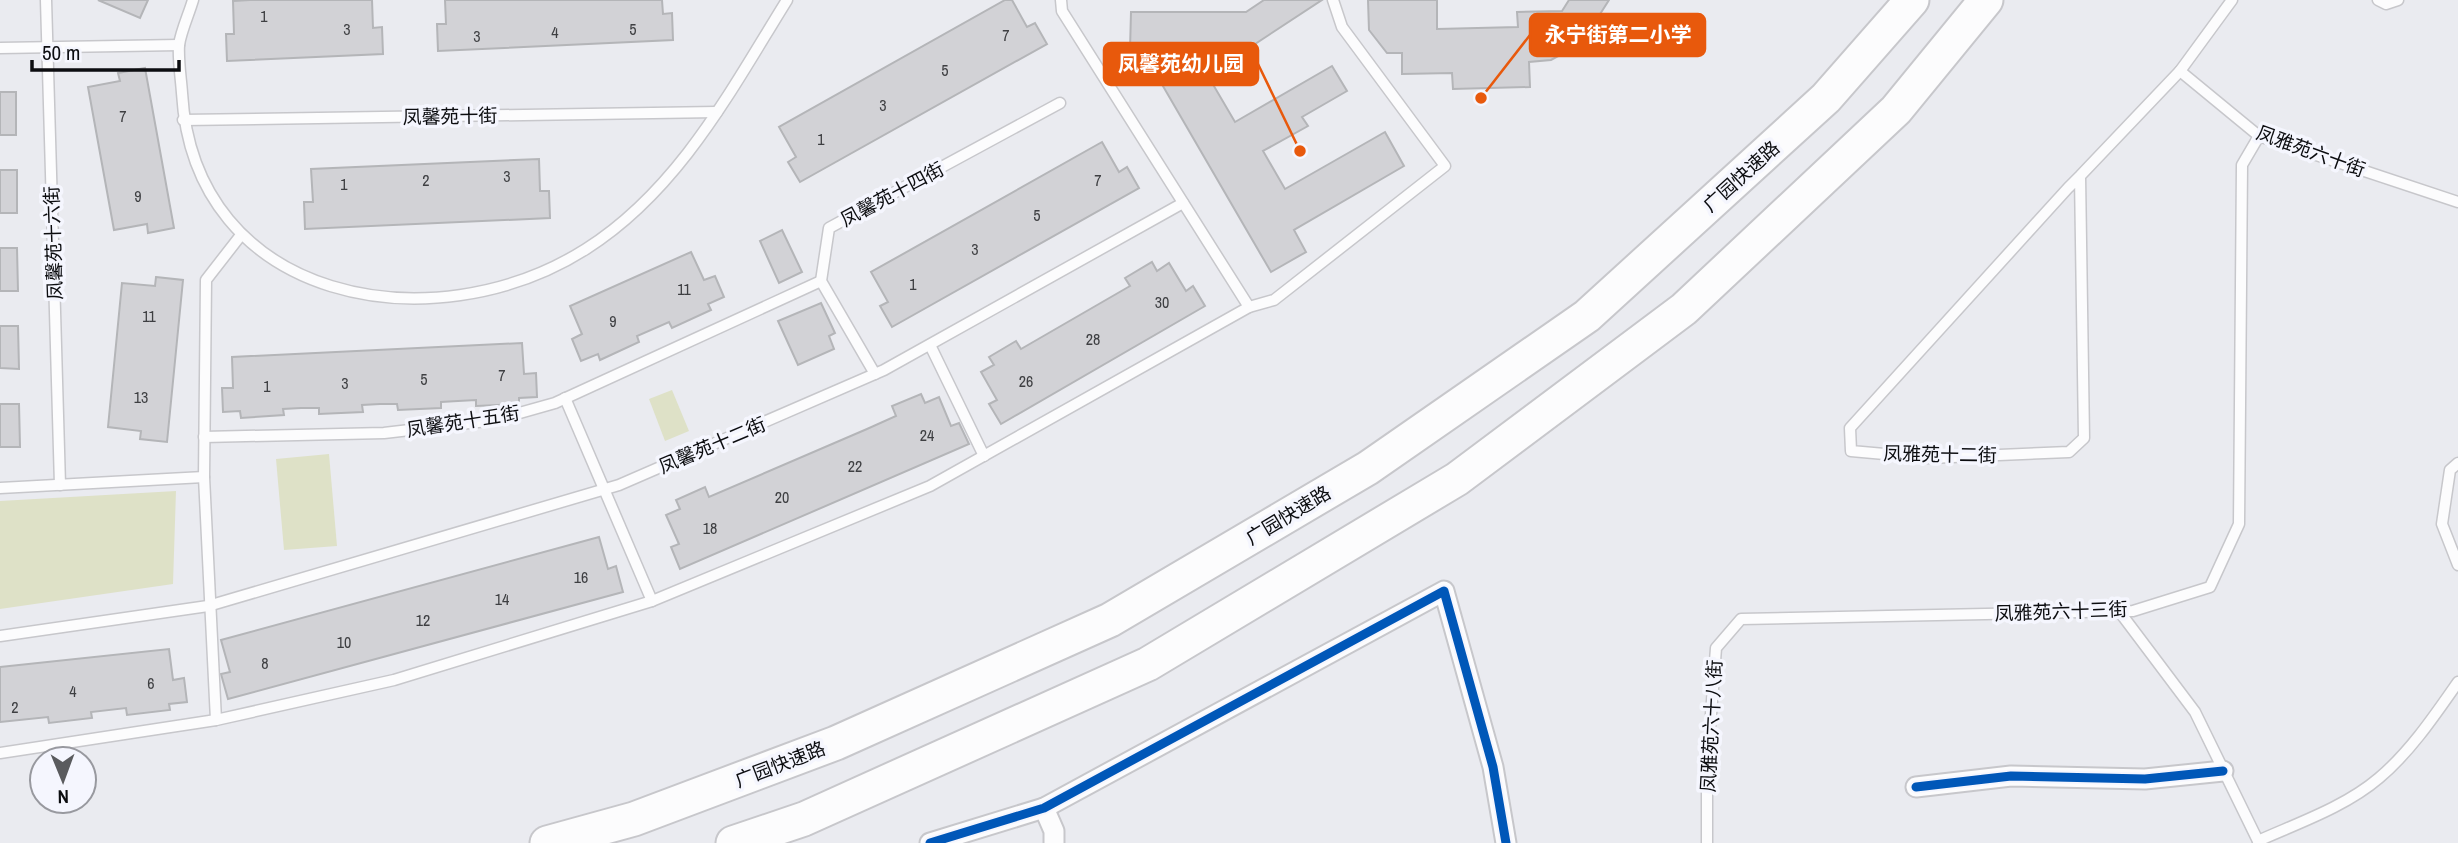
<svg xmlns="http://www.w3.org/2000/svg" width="2458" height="843" font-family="'Archivo Narrow','Noto Sans SC',sans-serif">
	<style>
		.green { fill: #dee1c7 }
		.building { fill: #d2d2d6; stroke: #b4b5b8; stroke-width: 2 }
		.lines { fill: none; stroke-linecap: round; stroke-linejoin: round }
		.lane-casing { stroke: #c7c7cb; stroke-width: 13 }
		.street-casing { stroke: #c7c7cb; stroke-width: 23 }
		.highway-casing { stroke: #c7c7cb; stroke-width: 37 }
		.lane { stroke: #fcfcfd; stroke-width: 10 }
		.street { stroke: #fcfcfd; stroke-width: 19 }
		.highway { stroke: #fcfcfd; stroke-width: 33 }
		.cycleway-casing { stroke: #f5f6fe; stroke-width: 13 }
		.cycleway { stroke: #0057b8; stroke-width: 9 }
		.labels { text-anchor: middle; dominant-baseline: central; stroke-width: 7; stroke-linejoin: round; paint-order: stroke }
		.number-label { font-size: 16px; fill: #3e3f42 }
		.street-label { font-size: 19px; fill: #0c0d10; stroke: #f5f6fe }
		.leader { fill: none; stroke: #e8590c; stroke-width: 2.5 }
		.callout-dot { fill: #e8590c; stroke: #f5f6fe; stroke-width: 2.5 }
		.callout { fill: #e8590c; stroke: #e8590c; stroke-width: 2.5 }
		.callout-label { font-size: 21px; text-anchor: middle; font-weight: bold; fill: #fff }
	</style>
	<rect width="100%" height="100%" fill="#eaebf0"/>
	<!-- green -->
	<g class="green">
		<path d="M672,390L689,431L665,441L649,399Z"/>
		<path d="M329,454L337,546L284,550L276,459Z"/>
		<path d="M176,491L173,584L0,609V501Z"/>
	</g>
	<!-- building -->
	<g class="building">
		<path d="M98,0H148L140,18Z"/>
		<path d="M250,0H372L373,28L382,27L383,54L227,61L226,34H234L233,1Z"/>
		<path d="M445,0H662L663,14L672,13L673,40L438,51L437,24H446Z"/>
		<path d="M1005,0H1012L1027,27L1035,23L1047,44L800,182L788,162L796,157L779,127Z"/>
		<path d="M1264,0H1322L1252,46L1191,47L1235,122L1332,66L1347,91L1302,117L1308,126L1263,151L1285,189L1385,132L1404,166L1294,230L1306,252L1271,272L1142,50H1130L1131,12H1246Z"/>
		<path d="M1368,0H1437V29L1518,27L1517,12L1562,11L1569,0H1609L1590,30L1582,25L1564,53L1551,60L1529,62L1530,87L1453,89L1452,73L1402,74V53H1387L1369,30Z"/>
		<path d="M145,68L174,228L148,233L147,224L114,230L88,87L120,81L118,73Z"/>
		<rect x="0" y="92" width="16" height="43"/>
		<path d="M1102,142L1119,172L1127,167L1139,188L892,327L880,306L888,302L871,272Z"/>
		<path d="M539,159L540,191H549L550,218L305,229L304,202H313L311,169Z"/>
		<rect x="0" y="170" width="17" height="43"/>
		<path d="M782,230L802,272L779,283L760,241Z"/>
		<path d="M0,248H17L18,291H0Z"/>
		<path d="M691,252L704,280L715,276L724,297L708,304L711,310L672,328L669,322L637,336L639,342L600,360L598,354L581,361L572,339L582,334L570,306Z"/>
		<path d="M1152,262L1157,271L1169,263L1186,291L1193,286L1205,306L1001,424L989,404L997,400L981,372L994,365L989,357L1016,341L1021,349L1130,286L1125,278Z"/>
		<path d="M156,277L183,280L167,442L140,439L141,431L108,427L122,283L155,286Z"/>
		<path d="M821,303L835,333L829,336L834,349L798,365L778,321Z"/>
		<path d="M0,326H18L19,369L0,368Z"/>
		<path d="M522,343L524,374L536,373L537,397L519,398V404L476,406V400L458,401L441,402V408L398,410L397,404H380L362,405L363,412L319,414V408H301L283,409L284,415L241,418L240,411L223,412L222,388H233L232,357Z"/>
		<path d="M921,394L925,403L939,397L951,426L959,423L969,444L680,569L671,547L679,544L666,515L680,509L676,500L705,487L709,497L867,429L896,416L892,406Z"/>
		<path d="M0,404H19L20,447H0Z"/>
		<path d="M599,537L608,569L616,566L623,592L228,699L221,674L230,672L221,640Z"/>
		<path d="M169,649L173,680L184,678L187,702L169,704L170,710L127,715L126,708L91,712L92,718L49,723L48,717L0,722V667Z"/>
	</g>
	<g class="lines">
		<!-- lane casing -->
		<g class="lane-casing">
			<g id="lane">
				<path d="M46,0L60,485"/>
				<path d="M193,0C189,14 181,31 179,45C178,61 181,78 182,93C194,303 433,346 586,249C679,190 731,90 787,0"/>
				<path d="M2378,0L2386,4L2398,0"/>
				<path d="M0,48L179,45"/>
				<path d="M2180,71L2259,136L2458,202"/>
				<path d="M183,120L717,112"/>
				<path d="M2080,176L2084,438L2069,452L1929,458L1851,451L1850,428L2068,188L2080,176L2180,71L2232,0"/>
				<path d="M1249,307L1274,300L1445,166L1342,27L1333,0"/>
				<path d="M930,345L984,456"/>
				<path d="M875,374L821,281L829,228L1060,103"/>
				<path d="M565,398L652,601"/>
				<path d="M204,437L384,433L495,420L555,403L821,281"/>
				<path d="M2458,463L2450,470L2442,524L2458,565"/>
				<path d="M0,488L204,477"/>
				<path d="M2119,611L2195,712L2259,843"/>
				<path d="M0,636L208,606L619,485L884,370L1183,203"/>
				<path d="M216,720L204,477L206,280L241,235"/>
				<path d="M0,753L216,720L394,680L652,601L930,486L1249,307L1062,11L1061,0"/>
				<path d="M2258,841C2298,823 2345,807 2379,778C2410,752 2435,715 2458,682"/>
				<path d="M1707,843V768L1716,648L1741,619L2133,611L2210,587L2239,524L2242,165L2259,136"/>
			</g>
		</g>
		<!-- street casing -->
		<g class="street-casing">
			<g id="street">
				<path d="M1916,787L2011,776L2145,779L2223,771"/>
				<path d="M1044,808L1054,831V843"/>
				<path d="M930,843L1044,808L1444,591L1493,767L1506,843"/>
			</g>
		</g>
		<!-- highway casing -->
		<g class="highway-casing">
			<g id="highway">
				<path d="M547,843L634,819L836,743L1110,620L1368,468L1587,316L1826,98L1912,0"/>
				<path d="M733,843L804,819L1148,664L1457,479L1684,309L1896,110L1986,0"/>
			</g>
		</g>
		<!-- lane -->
		<use href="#lane" class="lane"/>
		<!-- street -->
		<use href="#street" class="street"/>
		<!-- highway -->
		<use href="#highway" class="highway"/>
		<!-- cycleway casing -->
		<g class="cycleway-casing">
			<g id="cycleway">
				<path d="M1916,787L2011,776L2145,779L2223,771"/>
				<path d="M930,843L1044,808L1444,591L1493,767L1506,843"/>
			</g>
		</g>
		<!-- cycleway -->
		<use href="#cycleway" class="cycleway"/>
	</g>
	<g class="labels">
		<!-- number labels -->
		<g class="number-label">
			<text x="264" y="16">1</text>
			<text x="347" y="29">3</text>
			<text x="633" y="29">5</text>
			<text x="555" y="32">4</text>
			<text x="1006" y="35">7</text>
			<text x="477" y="36">3</text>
			<text x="945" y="70">5</text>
			<text x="883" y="105">3</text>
			<text x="123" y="116">7</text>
			<text x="821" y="139">1</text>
			<text x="507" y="176">3</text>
			<text x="426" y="180">2</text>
			<text x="1098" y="180">7</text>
			<text x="344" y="184">1</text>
			<text x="138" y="196">9</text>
			<text x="1037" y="215">5</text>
			<text x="975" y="249">3</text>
			<text x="913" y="284">1</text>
			<text x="684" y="289">11</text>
			<text x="1162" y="302">30</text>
			<text x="149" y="316">11</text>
			<text x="613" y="321">9</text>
			<text x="1093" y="339">28</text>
			<text x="502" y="375">7</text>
			<text x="424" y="379">5</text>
			<text x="1026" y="381">26</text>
			<text x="345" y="383">3</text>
			<text x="267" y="386">1</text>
			<text x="141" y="397">13</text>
			<text x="927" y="435">24</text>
			<text x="855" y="466">22</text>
			<text x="782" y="497">20</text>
			<text x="710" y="528">18</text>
			<text x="581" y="577">16</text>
			<text x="502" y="599">14</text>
			<text x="423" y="620">12</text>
			<text x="344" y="642">10</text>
			<text x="265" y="663">8</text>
			<text x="151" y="683">6</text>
			<text x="73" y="691">4</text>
			<text x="15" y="707">2</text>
		</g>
		<!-- street labels -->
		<g class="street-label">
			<text transform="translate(450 116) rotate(-1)">凤馨苑十街</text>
			<text transform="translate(2311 151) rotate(20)">凤雅苑六十街</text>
			<text transform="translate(1741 176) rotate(-42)">广园快速路</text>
			<text transform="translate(892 194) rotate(-28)">凤馨苑十四街</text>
			<text transform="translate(53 243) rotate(-92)">凤馨苑十六街</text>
			<text transform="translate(463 421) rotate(-9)">凤馨苑十五街</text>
			<text transform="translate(712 445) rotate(-23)">凤馨苑十二街</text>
			<text transform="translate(1940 454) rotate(1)">凤雅苑十二街</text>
			<text transform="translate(1288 515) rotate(-31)">广园快速路</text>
			<text transform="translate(2061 611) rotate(-2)">凤雅苑六十三街</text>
			<text transform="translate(1711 726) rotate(-87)">凤雅苑六十八街</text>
			<text transform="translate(780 764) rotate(-21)">广园快速路</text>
		</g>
	</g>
	<!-- callouts -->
	<path class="leader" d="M1481 98L1530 35M1300 151L1258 64"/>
	<g class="callout-dot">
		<circle cx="1481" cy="98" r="7"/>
		<circle cx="1300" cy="151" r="7"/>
	</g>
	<g class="callout">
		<rect x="1530" y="14" width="175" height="42" rx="7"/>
		<rect x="1104" y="43" width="154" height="42" rx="7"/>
	</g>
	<g class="callout-label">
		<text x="1618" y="42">永宁街第二小学</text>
		<text x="1181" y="71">凤馨苑幼儿园</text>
	</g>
	<!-- north arrow -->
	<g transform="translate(63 780) rotate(179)"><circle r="33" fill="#f5f6fe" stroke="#98999f" stroke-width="2"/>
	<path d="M0-5L12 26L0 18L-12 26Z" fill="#5a5b5e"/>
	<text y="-10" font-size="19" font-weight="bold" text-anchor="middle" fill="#0c0d10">N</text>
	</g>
	<!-- scale -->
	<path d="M32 60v10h147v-10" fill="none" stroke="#0c0d10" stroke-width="3.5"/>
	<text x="42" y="60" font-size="21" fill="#0c0d10" stroke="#f5f6fe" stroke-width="5" paint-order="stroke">50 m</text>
</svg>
